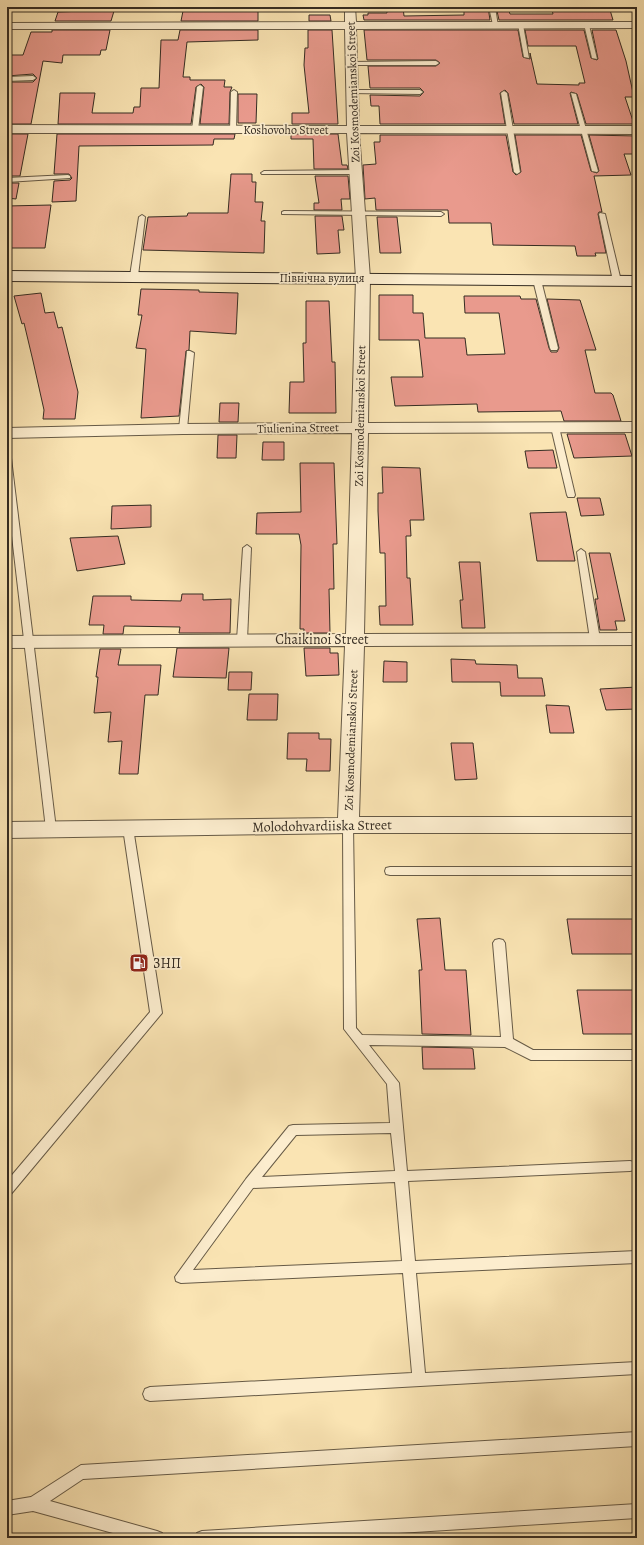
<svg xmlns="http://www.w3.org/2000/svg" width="644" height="1545" font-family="Alegreya,serif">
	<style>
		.building { fill: #e99a8d; stroke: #352c22 }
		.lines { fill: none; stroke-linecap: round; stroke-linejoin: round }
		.lane-casing { stroke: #665a46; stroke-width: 2 }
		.street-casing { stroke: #665a46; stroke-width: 2 }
		.secondary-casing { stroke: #352c22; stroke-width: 2 }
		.lane { fill: #fcedce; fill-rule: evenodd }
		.street { fill: #fcedce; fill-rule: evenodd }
		.secondary { fill: #fcedce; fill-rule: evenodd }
		.labels { text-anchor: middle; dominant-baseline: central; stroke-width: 3.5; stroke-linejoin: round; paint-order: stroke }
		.far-street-label { font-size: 12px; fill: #352c22; stroke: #fcedce }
		.street-label { font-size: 14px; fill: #352c22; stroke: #fcedce }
		.poi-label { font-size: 14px; fill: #352c22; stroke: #fcedce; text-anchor: start }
	</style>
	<rect width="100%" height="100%" fill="#fae4b3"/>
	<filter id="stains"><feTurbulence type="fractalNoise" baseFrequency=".005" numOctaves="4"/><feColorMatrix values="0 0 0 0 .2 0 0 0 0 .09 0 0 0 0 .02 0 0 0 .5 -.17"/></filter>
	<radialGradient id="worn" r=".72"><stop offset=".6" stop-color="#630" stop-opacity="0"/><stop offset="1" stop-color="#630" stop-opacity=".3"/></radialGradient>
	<!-- building -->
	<g class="building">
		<path d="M386,7H403L404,16L464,15V10H472V7H488L490,20H364L363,15H368V13H387Z"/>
		<path d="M552,10H610L613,20H499L497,11H509L510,14H553Z"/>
		<path d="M85,11H114L111,21H55L58,12Z"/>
		<path d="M183,11H258V21H181Z"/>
		<path d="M309,15H330L331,21H309Z"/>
		<path d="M52,30H110L106,50H101L100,55H63L62,63L43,61L31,124H7V82H33L37,78L33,74L7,76V55H23L31,32H52Z"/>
		<path d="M180,30H258V40L187,42L183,77H190V80H225L224,87H232L230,92L229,124H200L204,87L201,84L196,87L191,124H58L60,93H95L92,113H133L134,107H140L141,88H159L161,40H178Z"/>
		<path d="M308,30H332L338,124H292V113H309L304,65L305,48H308Z"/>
		<path d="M364,30H518L523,57L530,59V53L537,84L579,85V83H585L576,46H528L525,30H584L591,58L597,60L598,59L592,30H616L626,61L634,97H625L634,124H586L577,94L571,92L570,93L578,124H514L508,93L505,90L500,93L505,124H380L379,106H371L370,95L420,96L424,92L420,88H370L368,66H436L440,63L436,60H367Z"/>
		<path d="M238,94H257L256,123H238Z"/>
		<path d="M7,134H28L20,176H7Z"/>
		<path d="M57,134H235L234,139H214L213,145L79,146L76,201L52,202L54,181L70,180L72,178L69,174H54Z"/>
		<path d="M291,134H338L342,165H347L348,169H314L313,139H291Z"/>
		<path d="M380,135H506L513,172L516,175L521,172L515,135H581L591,171L597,173L599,171L589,135L637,136V154H624L631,175L594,176L602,212H599L598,214L606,253H595L596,256H577L575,246L493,245L491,223H449L448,210H376L375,198L365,199L363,165L376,164L374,142H380Z"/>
		<path d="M231,174H252V182H256L255,202H263L261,221H265L264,253L143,250L148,217L187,216L188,213H228Z"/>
		<path d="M315,176H348L350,199H341L342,210H314V203H319Z"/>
		<path d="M7,183H19L16,199L7,198Z"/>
		<path d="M51,205L45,248H7V206Z"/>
		<path d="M315,216H342L344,230H338L340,253L317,254Z"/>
		<path d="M377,217H397L401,253H380Z"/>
		<path d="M141,289L199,290V292L238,293L236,334L190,331L189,350L186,351L179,416L141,418L146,349L136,348L142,315H138Z"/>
		<path d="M41,293L45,313L54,312L58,328L62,327L78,392L75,419H43L44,410L33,361L24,323L22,324L14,296Z"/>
		<path d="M379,295H413V313H423L425,338H465L467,355L505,354L499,313H465L464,296H520L521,299H536L549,348L551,352H557L559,348L547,299L580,300L596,350H585L595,393H611L613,395L621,421H564L561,411L478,412L477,404L395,406L391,377H423L419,340H379Z"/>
		<path d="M306,301H329L332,362H335L336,413H289L290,382H304L303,343H306Z"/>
		<path d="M220,403H239L238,422H219Z"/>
		<path d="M567,434H625L632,456L574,458Z"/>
		<path d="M218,435H237L236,458H217Z"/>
		<path d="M263,442H284V460H262Z"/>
		<path d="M553,450L557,468H528L525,451Z"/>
		<path d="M300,463H334L337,544H333L334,589H329L330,633H304V629H300L301,545L299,534H256L257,513L301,512Z"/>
		<path d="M382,467L420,468L424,520H410L411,536H406L407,578H410L413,625H380L379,606H386L385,553H380L378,511V493H383Z"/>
		<path d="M577,498H600L604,515L581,516Z"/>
		<path d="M151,505V527L111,529L112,506Z"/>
		<path d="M566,512L575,561H537L530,513Z"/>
		<path d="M118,536L125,564L77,571L70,538Z"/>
		<path d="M589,553H610L625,621H615L617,630H600L595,599H598Z"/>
		<path d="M459,562H480L485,628H462L460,600H463Z"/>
		<path d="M182,594H203V600L231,599L230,633H179L180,627L124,626L123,634H103L104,625H89L93,596H131V600L181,601Z"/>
		<path d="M177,648H229L226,678L173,677Z"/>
		<path d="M304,648H330V653H338L339,675L306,676Z"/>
		<path d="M100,649H121L118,665H161L158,695H145L138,774H119L122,741L108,742L111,712L94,713L98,677H96Z"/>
		<path d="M451,659L475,660L476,664L517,665L518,678H542L545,696H501L500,682H452Z"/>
		<path d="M384,661L407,662V682H383Z"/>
		<path d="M229,672H252L251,690H228Z"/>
		<path d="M637,687V709L606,710L600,689Z"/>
		<path d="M249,694H278L277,720H247Z"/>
		<path d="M546,705L569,706L574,733H550Z"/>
		<path d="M288,733H319V739H331L330,771H306L307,759H287Z"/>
		<path d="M451,743H473L477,779L455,780Z"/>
		<path d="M440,918L445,970H466L471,1035L422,1034L419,970H422L417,919Z"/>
		<path d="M567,919H637V954H572Z"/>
		<path d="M577,990H637V1034H583Z"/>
		<path d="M422,1047L471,1048L473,1049L475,1069H423Z"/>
	</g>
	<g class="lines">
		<!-- lane casing -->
		<g class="lane-casing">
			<g id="lane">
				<path d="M489,7H495L498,26L493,25Z"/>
				<path d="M518,24L523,25L529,58L524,57Z"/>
				<path d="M584,24L589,25L597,59L592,58Z"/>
				<path d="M351,62L436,61L439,63L436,65H349L348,64Z"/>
				<path d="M7,77L33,76L36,78L33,80L7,81Z"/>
				<path d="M200,85L203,87L198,130L195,132L192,130L197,87Z"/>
				<path d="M234,90L237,92L236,130L233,132L230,130L231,92Z"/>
				<path d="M352,90H420L423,92L420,94L350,93L349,92Z"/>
				<path d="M504,91L507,93L520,172L517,174L514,172L501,93Z"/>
				<path d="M571,93L576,94L598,171L597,172L592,171Z"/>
				<path d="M264,171L356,170L359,172L356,174H262L261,173Z"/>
				<path d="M68,175L70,176V178L7,182V178Z"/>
				<path d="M284,211L441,212L444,214L441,216L282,214V212Z"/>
				<path d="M600,213L605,214L621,281L620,283H617L613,281L599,214Z"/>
				<path d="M142,215L145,217L138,276L134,278L130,276L139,217Z"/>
				<path d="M534,278H540L541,280L558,348L557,350H551L550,348L533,280Z"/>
				<path d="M187,351H190L194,353L187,429L183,431L179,429Z"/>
				<path d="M552,425H558L559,427L575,495L574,497H568L567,495L551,427Z"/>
				<path d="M7,456L11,458L56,829L55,832H47L46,829L7,493Z"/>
				<path d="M247,545L251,548L247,640L242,643L237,640L243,548Z"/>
				<path d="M581,549L585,552L600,639L595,642L590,639L577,552Z"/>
				<path d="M348,821L352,822L353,825L356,1028L362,1035L501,1037L493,943L495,940L499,939L503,940L505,943L513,1039L533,1050H637V1060H531L505,1047L369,1045L399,1083L407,1171L630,1161L634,1162L636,1166L634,1170L630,1171L408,1181L415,1261L637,1251V1263L416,1273L425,1373L637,1362V1374L150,1401L145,1399L143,1394L145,1389L150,1387L412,1373L403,1273L181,1283L176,1281L175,1277L246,1179L289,1126L293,1125L390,1123L387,1084L344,1029L343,825L344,822ZM391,1133L395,1171L262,1177L296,1135ZM395,1182L402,1261L193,1270L253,1188Z"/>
				<path d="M128,824L132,825L133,828L162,1013L11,1194L7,1196V1181L150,1012L123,828L124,825Z"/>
				<path d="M390,867H637V875H390L386,874L385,871L386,868Z"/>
				<path d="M637,1432V1446L83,1479L50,1501L157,1531L162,1533L164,1538H131L33,1511L7,1515V1501L31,1497L81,1465Z"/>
				<path d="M637,1504V1518L319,1538H195L197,1533L202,1531Z"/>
			</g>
		</g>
		<!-- street casing -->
		<g class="street-casing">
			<path id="street" d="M345,7H355L356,22H637V28L356,29L359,126H637V134L359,133L370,278L368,423L637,422V432L368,433L364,634L637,633V645L364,646L359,817H637V833H348L7,838V822L338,818L345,646L7,648V636L346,634L352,433L183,434L7,438V428L183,424L352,423L356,278L347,133H7V125L347,126L345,29H7V23L345,22Z"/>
		</g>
		<!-- secondary casing -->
		<g class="secondary-casing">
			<path id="secondary" d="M7,271L637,276V286L7,281Z"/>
		</g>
		<!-- lane -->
		<use href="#lane" class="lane"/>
		<!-- street -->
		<use href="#street" class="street"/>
		<!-- secondary -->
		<use href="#secondary" class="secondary"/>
	</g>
	<!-- icons -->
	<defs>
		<g id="fuel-square" transform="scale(1)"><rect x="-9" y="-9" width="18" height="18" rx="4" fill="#8f2418" stroke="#fcedce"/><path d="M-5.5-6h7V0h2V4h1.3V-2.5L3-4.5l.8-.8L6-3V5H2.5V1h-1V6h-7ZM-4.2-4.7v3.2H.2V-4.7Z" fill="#fff"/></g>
	</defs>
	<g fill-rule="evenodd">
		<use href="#fuel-square" x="139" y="963"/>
	</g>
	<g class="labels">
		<!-- far-street labels -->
		<g class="far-street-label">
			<text transform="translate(353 92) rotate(-92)">Zoi Kosmodemianskoi Street</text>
			<text x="286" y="130">Koshovoho Street</text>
			<text x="322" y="278">Північна вулиця</text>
			<text transform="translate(360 416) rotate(-89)">Zoi Kosmodemianskoi Street</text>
			<text transform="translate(298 428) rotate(-1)">Tiulienina Street</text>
			<text transform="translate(351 740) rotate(-88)">Zoi Kosmodemianskoi Street</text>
		</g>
		<!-- street labels -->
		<g class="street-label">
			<text x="322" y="639">Chaikinoi Street</text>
			<text transform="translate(322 826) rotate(-1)">Molodohvardiiska Street</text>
		</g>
		<!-- poi labels -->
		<g class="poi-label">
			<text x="153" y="963">ЗНП</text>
		</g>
	</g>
	<!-- margin -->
	<rect width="644" height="1545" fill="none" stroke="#fae4b3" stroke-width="24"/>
	<rect x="8" y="8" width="628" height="1529" fill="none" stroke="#352c22" stroke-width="2"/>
	<rect x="12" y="12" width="620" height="1521" fill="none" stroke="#352c22"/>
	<rect width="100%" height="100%" filter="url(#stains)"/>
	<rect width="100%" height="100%" fill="url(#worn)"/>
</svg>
